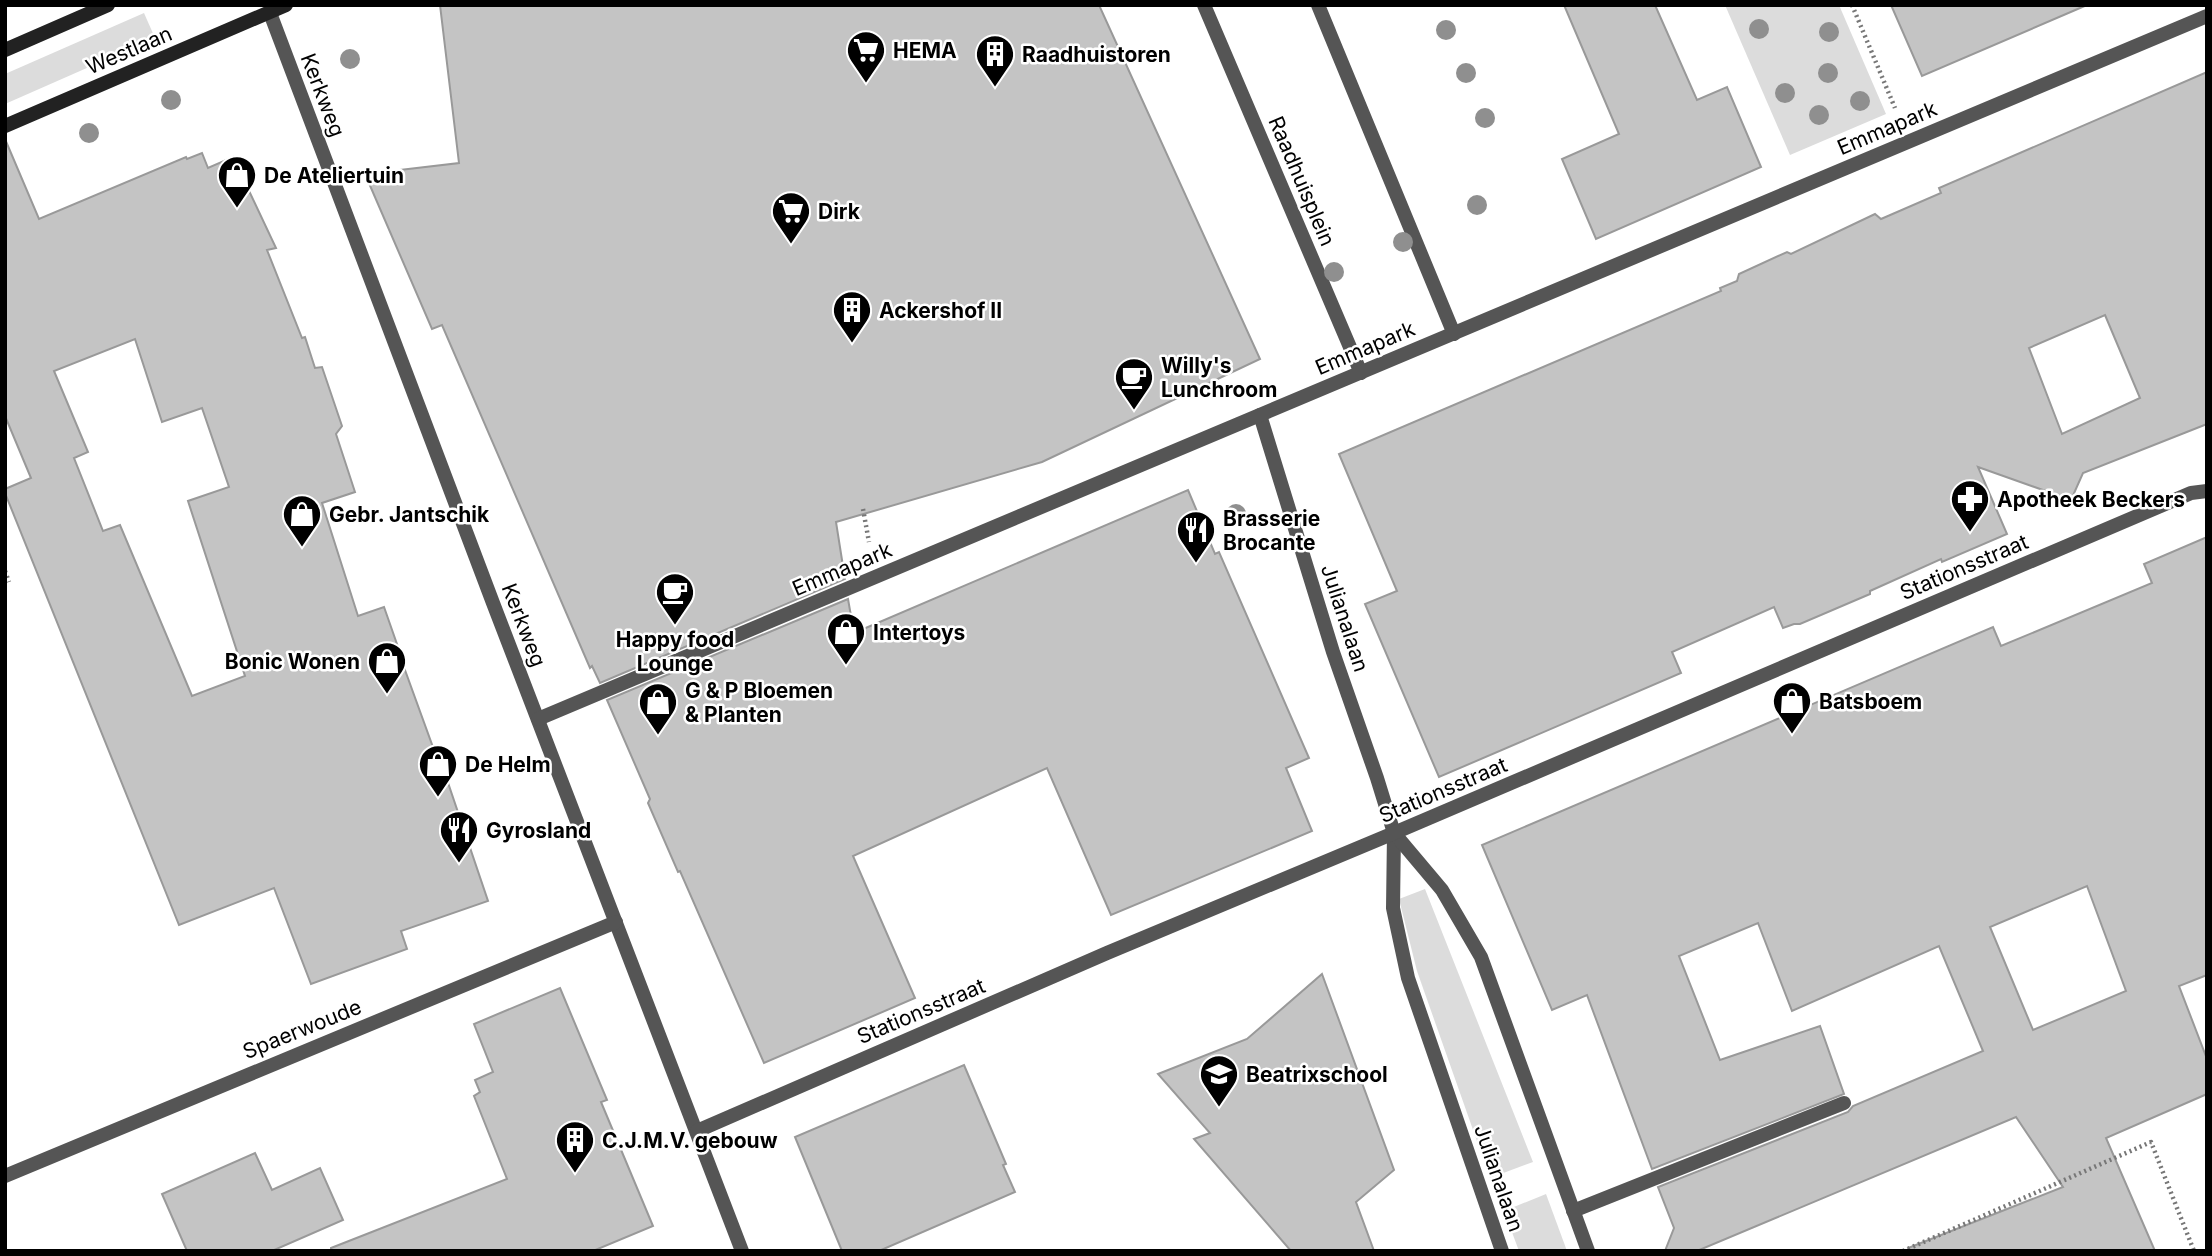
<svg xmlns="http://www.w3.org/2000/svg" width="2212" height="1256" font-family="Inter,sans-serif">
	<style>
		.green { fill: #dcdcdc }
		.building { fill: #c4c4c4; stroke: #999; stroke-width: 2; fill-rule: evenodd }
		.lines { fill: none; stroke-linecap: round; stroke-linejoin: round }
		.path { stroke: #777; stroke-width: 4.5; stroke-dasharray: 2 3.5; stroke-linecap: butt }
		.lane { stroke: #555; stroke-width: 14 }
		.street { stroke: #555; stroke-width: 14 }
		.secondary { stroke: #222; stroke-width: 14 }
		.tree { fill: #8f8f8f }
		.labels { text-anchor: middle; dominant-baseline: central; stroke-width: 5; stroke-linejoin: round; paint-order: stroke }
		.street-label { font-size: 21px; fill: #000; stroke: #fff }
		.poi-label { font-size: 21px; font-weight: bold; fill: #000; stroke: #fff; text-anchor: start }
	</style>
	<rect width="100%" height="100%" fill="#fff"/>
	<!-- green -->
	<g class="green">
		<path d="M1725,5H1839L1886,114L1790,155Z"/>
		<path d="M144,13L155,38L5,104V74Z"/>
		<path d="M1425,889L1533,1162L1490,1178L1417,971L1399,899Z"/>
		<path d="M1546,1194L1567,1251H1519L1504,1211Z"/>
	</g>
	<!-- building -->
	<g class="building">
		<path d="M440,5H1099L1260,359L1042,462L836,522L845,579L600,683L592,666L590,668L442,325L432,329L365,174L459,163Z"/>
		<path d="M1564,5H1655L1697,100L1727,87L1761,167L1596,239L1562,159L1619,134Z"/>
		<path d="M1891,5H2087L1922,76Z"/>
		<path d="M2207,72V424L2083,473L2071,500L1978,467L2007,534L1942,562L1941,559L1870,591V594L1800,624H1794L1783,628L1774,607L1672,652L1681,673L1439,777L1365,604L1397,591L1339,454L1721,291L1720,288L1737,281L1739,274L1787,252L1791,254L1875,214L1881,219L1941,193L1939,188ZM2105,315L2140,398L2062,434L2029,348Z"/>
		<path d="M5,139L39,219L186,157L187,159L202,153L208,168L233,157L276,248L267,250L302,338L305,337L315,368L322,367L342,426L336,434L355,492L322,503L358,616L384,607L398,647L397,648L442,772L444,771L488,901L401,931L407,949L311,984L274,888L179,925L5,493V489L31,478L5,416ZM135,339L162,422L202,408L229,487L188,501L245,676L192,696L120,525L103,531L74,458L88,452L54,371Z"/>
		<path d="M1188,490L1215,554L1219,552L1309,758L1286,768L1312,831L1111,915L1047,768L853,856L915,998L764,1063L680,871L678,872L648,803L650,799L607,700L848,599L854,633Z"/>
		<path d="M2207,537V975L2179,986L2207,1059V1094L2106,1138L2155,1251H1909L1908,1248L2063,1187L2016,1117L1697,1251H1665L1674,1228L1658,1187L1848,1112L1853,1106L1983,1051L1939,946L1792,1011L1758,923L1679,956L1720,1060L1820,1026L1844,1094L1652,1169L1587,995L1552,1010L1482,845L1993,627L2001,646L2152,583L2144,564ZM2087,886L2126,991L2033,1030L1990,927Z"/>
		<path d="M1322,974L1394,1170L1356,1202L1374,1251H1291L1194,1139L1210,1133L1158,1074L1247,1039Z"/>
		<path d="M560,988L607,1100L601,1102L653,1226L593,1251H331V1248L507,1179L474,1096L480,1092L475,1080L493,1072L474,1024Z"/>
		<path d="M964,1065L1006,1164L1003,1165L1015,1192L879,1251H842L795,1137Z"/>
		<path d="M255,1153L272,1190L320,1168L343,1220L272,1251H187L162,1194Z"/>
	</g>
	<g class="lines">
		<!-- path -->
		<g class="path">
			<path d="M1852,5L1895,108"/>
			<path d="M863,509L869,542"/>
			<path d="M5,571L9,582"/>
			<path d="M1903,1251L2151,1142L2194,1251"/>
		</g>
		<!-- lane -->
		<path class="lane" d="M1573,1211L1844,1103"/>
		<!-- street -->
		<g class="street">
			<path d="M1204,5L1361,373"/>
			<path d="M1318,5L1454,334"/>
			<path d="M270,13L493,603L742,1251"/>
			<path d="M1260,415L1333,652L1377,778L1394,833L1393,908L1408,978L1502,1251"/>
			<path d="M538,719L2207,16"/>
			<path d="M1394,833L1442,890L1481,957L1588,1251"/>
			<path d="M697,1131L1107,953L1394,833L2191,493L2207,491"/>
			<path d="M5,1176L616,922"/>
		</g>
		<!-- secondary -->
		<g class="secondary">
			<path d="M5,50L108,5"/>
			<path d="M5,126L286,5"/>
		</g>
	</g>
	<!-- trees -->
	<g class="tree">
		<circle cx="1759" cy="29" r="10"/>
		<circle cx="1446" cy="30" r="10"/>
		<circle cx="1829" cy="32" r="10"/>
		<circle cx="350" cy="59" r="10"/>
		<circle cx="1466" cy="73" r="10"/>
		<circle cx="1828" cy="73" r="10"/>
		<circle cx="1785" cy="93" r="10"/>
		<circle cx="171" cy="100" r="10"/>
		<circle cx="1860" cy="101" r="10"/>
		<circle cx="1819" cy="115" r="10"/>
		<circle cx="1485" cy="118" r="10"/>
		<circle cx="89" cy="133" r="10"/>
		<circle cx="1477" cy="205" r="10"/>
		<circle cx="1403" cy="242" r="10"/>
		<circle cx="1334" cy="272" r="10"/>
		<circle cx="1236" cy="514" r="10"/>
	</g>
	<!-- icons -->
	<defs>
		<g id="supermarket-pin" transform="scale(2.0125)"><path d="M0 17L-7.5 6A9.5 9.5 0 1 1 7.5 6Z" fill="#000" stroke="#fff"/><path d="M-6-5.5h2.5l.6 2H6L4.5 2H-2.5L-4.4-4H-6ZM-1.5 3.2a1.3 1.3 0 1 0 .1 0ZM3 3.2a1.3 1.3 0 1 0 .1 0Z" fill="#fff"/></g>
		<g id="building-pin" transform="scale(2.0125)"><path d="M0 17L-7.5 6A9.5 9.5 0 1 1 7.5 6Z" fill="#000" stroke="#fff"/><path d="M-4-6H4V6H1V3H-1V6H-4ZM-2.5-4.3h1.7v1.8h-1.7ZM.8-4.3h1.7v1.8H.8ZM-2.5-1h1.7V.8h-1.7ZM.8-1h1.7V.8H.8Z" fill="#fff"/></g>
		<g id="shop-pin" transform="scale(2.0125)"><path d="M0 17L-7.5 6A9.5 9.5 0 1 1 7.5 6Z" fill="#000" stroke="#fff"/><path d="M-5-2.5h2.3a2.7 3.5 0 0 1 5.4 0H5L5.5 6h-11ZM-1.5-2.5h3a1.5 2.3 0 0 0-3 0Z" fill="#fff"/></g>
		<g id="cafe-pin" transform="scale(2.0125)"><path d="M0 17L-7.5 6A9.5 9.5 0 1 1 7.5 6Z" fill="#000" stroke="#fff"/><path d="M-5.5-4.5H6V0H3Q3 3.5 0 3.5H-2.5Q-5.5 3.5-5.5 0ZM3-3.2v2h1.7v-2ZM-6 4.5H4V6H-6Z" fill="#fff"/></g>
		<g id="pharmacy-pin" transform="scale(2.0125)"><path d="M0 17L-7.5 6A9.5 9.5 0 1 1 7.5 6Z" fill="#000" stroke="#fff"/><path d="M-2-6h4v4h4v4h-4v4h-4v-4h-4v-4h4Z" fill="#fff"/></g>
		<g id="restaurant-pin" transform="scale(2.0125)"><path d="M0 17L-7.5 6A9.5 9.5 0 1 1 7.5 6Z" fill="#000" stroke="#fff"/><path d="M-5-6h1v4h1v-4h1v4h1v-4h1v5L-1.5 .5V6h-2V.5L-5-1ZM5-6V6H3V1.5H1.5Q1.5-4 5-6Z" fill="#fff"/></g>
		<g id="school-pin" transform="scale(2.0125)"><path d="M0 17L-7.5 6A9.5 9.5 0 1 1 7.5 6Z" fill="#000" stroke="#fff"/><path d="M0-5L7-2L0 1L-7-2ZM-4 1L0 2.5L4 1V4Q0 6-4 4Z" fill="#fff"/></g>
	</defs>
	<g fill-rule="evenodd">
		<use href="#supermarket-pin" x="866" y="50"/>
		<use href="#building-pin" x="995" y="54"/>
		<use href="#shop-pin" x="237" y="175"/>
		<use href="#supermarket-pin" x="791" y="211"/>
		<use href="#building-pin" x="852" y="310"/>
		<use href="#cafe-pin" x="1134" y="377"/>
		<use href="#pharmacy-pin" x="1970" y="499"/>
		<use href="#shop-pin" x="302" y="514"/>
		<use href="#restaurant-pin" x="1196" y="530"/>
		<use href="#cafe-pin" x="675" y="592"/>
		<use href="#shop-pin" x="846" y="632"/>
		<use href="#shop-pin" x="387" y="661"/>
		<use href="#shop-pin" x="1792" y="701"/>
		<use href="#shop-pin" x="658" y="702"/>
		<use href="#shop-pin" x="438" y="764"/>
		<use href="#restaurant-pin" x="459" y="830"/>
		<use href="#school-pin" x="1219" y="1074"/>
		<use href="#building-pin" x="575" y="1140"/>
	</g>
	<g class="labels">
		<!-- street labels -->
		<g class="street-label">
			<text transform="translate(129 50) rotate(-23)">Westlaan</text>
			<text transform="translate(323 95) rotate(69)">Kerkweg</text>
			<text transform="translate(1887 128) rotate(-23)">Emmapark</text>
			<text transform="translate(1302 181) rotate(67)">Raadhuisplein</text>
			<text transform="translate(1365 348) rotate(-23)">Emmapark</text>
			<text transform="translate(1964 567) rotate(-23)">Stationsstraat</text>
			<text transform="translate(842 569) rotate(-23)">Emmapark</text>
			<text transform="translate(1345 618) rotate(72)">Julianalaan</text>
			<text transform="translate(524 625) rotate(69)">Kerkweg</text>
			<text transform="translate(1443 790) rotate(-23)">Stationsstraat</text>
			<text transform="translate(921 1011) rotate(-23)">Stationsstraat</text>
			<text transform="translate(302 1029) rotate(-22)">Spaerwoude</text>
			<text transform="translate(1499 1178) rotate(71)">Julianalaan</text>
		</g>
		<!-- poi labels -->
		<g class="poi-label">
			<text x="893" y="50">HEMA</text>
			<text x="1022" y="54">Raadhuistoren</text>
			<text x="264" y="175">De Ateliertuin</text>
			<text x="818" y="211">Dirk</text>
			<text x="879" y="310">Ackershof II</text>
			<text x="1161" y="365">Willy's<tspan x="1161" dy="24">Lunchroom</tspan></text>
			<text x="1997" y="499">Apotheek Beckers</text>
			<text x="329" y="514">Gebr. Jantschik</text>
			<text x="1223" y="518">Brasserie<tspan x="1223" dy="24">Brocante</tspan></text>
			<text x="873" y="632">Intertoys</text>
			<text x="675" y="639" text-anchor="middle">Happy food<tspan x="675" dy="24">Lounge</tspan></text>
			<text x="360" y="661" text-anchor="end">Bonic Wonen</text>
			<text x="685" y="690">G &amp; P Bloemen<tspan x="685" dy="24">&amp; Planten</tspan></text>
			<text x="1819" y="701">Batsboem</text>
			<text x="465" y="764">De Helm</text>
			<text x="486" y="830">Gyrosland</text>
			<text x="1246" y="1074">Beatrixschool</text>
			<text x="602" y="1140">C.J.M.V. gebouw</text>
		</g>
	</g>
	<!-- border -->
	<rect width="2212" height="1256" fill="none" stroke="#000000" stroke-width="14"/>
</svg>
